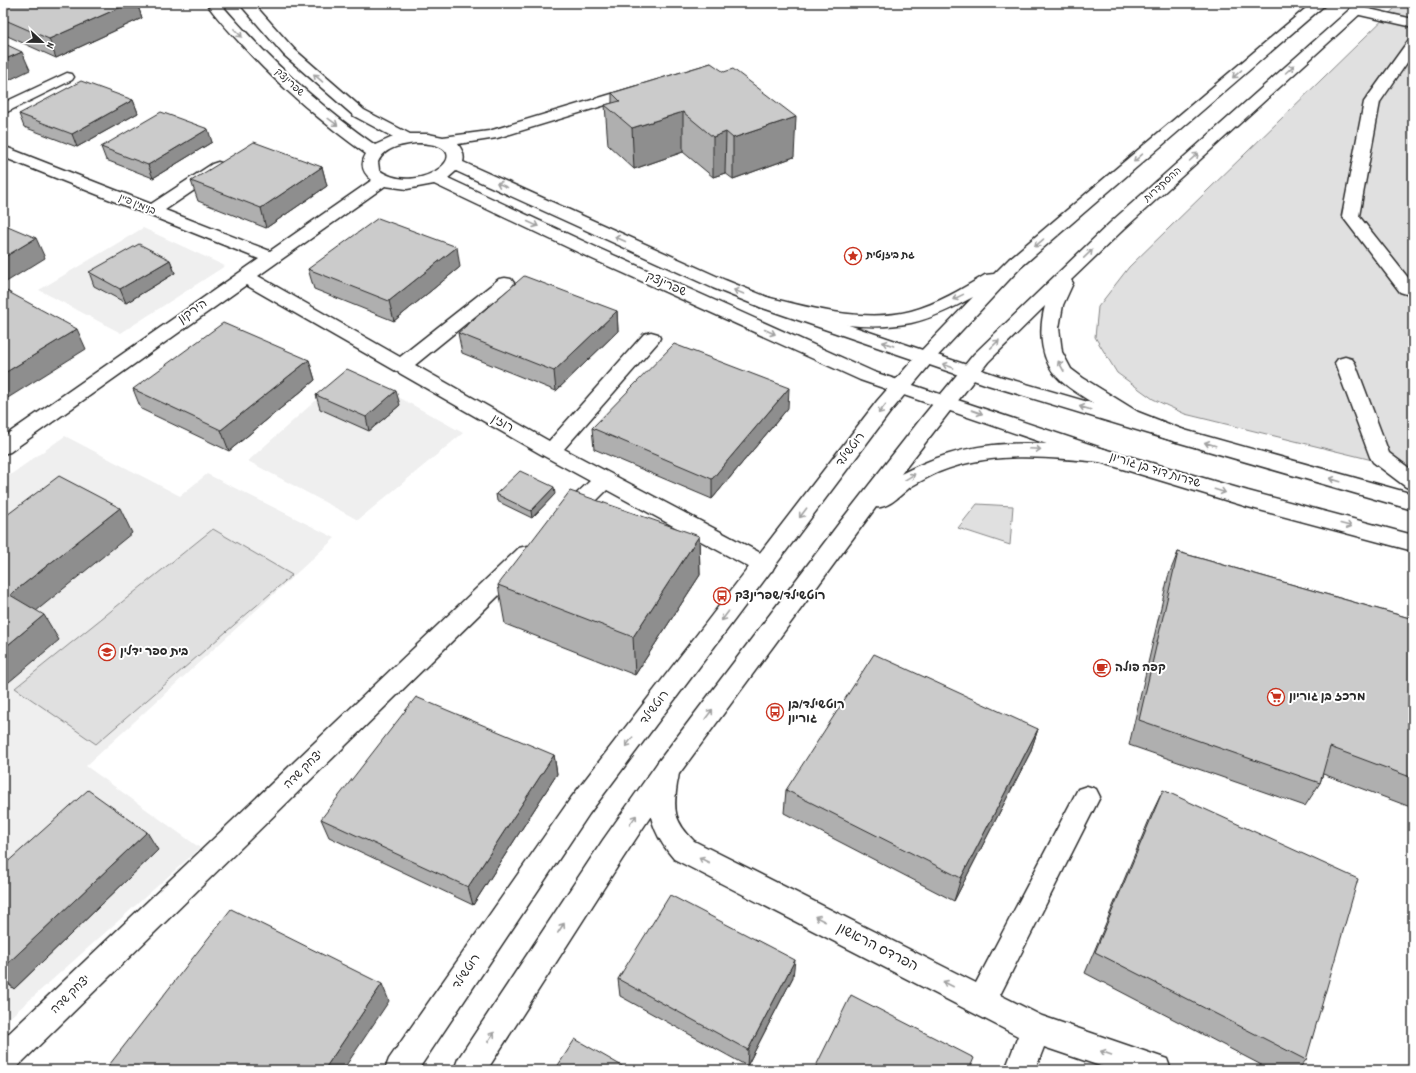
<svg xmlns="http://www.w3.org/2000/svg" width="1416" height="1073" font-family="Dekko,'Playpen Sans Hebrew',sans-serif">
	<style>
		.built { fill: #efefef }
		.green { fill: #e0e0e0; stroke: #868686 }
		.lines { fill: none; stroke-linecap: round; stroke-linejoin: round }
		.minor-casing { stroke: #2b2b2b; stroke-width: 3 }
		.major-casing { stroke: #2b2b2b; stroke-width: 3 }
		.minor { fill: #fff; fill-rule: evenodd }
		.major { fill: #fff; fill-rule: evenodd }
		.wall { fill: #afafaf; stroke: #2b2b2b }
		.shaded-wall { fill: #8e8e8e; stroke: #2b2b2b }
		.building { fill: #cbcbcb; stroke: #2b2b2b }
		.oneway { stroke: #a0a0a0 }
		.labels { text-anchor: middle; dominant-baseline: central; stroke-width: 4; stroke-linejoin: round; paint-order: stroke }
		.far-street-label { font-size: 10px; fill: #2b2b2b; stroke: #fff }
		.far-poi-label { font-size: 10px; font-weight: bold; fill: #2b2b2b; stroke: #fff; text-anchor: start }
		.street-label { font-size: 12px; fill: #2b2b2b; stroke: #fff }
		.poi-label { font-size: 12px; font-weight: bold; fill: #2b2b2b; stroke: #fff; text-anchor: start }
		.near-street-label { font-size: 14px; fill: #2b2b2b; stroke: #fff }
	</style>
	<rect width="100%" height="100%" fill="#fff"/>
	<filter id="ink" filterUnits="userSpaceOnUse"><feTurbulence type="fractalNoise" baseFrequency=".025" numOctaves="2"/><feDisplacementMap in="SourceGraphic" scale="8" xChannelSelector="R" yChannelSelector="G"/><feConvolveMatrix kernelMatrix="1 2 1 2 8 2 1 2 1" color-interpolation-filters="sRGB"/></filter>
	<g filter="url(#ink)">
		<!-- built -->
		<g class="built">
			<path d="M143,228L225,266L121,333L39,290Z"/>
			<path d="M350,370L463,433L358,520L248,461Z"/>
			<path d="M65,436L180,496L207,474L335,538L86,766L200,848L6,1021L3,1018V480Z"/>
		</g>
		<!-- green -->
		<g class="green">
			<path d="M1400,3L1413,7V470L1185,414L1153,399L1117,373L1095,337L1098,307L1129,267Z"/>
			<path d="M977,504L1013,506L1010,545L958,528Z"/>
			<path d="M213,529L292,575L96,744L15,688Z"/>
		</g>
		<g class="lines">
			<!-- minor casing -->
			<g class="minor-casing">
				<g id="minor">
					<path d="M206,3H220C266,57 317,104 375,145L393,137L354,116L284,55L239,3H253L294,49L364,110L410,134H428L443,137L489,131L635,87L640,86L645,87L647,90L645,93L497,138L458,144C462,150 465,155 463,162L725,280L772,299L1002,377L1184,430L1413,494V510L1170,440L988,385L760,307L713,288L456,171L448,178L600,249L874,372L1107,450L1248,491L1413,535V551L1248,507L1093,460L860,380L588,257L434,184L407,189L385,186L258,276L400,357L499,279L505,278L511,279L514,283L511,287L415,365L549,441L644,334L651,332L658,334L660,338L658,342L564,449L772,559L775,565L772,571L764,573L756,571L607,490L573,524L565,526L557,524L554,518L557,512L590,481L544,456L246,285L10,452L3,454V437L259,259L3,157V146L151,204L212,164L218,162L224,164L226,167L224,170L165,210L270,251L372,180C362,172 360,164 366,154C320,121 278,85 240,43C228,30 216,17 206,3ZM416,143C488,144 420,200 379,170L378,162C385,147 401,145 416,143Z"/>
					<path d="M1356,6L1413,19V27L1351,13L1349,10L1351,7Z"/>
					<path d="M1413,40V54L1380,102L1359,216L1413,284V296L1400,292L1342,216L1364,102L1408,41Z"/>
					<path d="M67,73L72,74L74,77L72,80L3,114V103Z"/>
					<path d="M1345,357L1352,359L1355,363L1389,453L1413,471V489L1406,487L1373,462L1370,457L1335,363L1338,359Z"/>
					<path d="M527,546L535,548L538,554L535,560L14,1070H3V1039L519,548Z"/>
					<path d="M667,759L676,762C680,770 679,775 677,784C673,811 674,821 694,841L976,983L1078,789L1087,786L1096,789L1100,797L1000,995L1042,1016L1167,1059L1171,1070H1112L1044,1047L1035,1070H1005L1018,1036L674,859C649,830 641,798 658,762Z"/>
				</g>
			</g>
			<!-- major casing -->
			<g class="major-casing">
				<g id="major">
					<path d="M1312,3H1327L1021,267L932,362L891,411L589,814L418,1070H385L389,1059L571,798L877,401L918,354L973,297C953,308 933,318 911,323C860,333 808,319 760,307L757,303L760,299L766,297C811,308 864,323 911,311C937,304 962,289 985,275L994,274L1009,259Z"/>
					<path d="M1357,3H1372L1124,229L1071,280L1073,283L1063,305L1059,328L1062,352L1071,369L1083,378L1138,412L1184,430L1187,435L1184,440L1177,442C1148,434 1122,421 1096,405C1084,397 1071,390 1061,381C1040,362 1038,332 1045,306L988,362L901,474C971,437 1023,441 1100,448L1107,450L1110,455L1107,460L1100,462C1046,457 991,451 939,472C930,476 921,481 912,486C902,493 889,509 876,507L676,778L623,858L487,1070H454L458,1059L603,840L658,762L840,522L923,416L974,354L1112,221Z"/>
				</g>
			</g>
			<!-- minor -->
			<use href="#minor" class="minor"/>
			<!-- major -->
			<use href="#major" class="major"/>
		</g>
		<!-- wall -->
		<g class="wall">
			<path d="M3,3H137L142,18L56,58L3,34Z"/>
			<path d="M711,63L794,157L733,179L725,173L713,177L683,152L634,169L608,145L605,105L612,103V93Z"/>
			<path d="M133,100L138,113L77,147L24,127L19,114Z"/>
			<path d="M212,142L153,178L106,160L101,147Z"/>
			<path d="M322,167L327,186L266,228L198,201L191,181Z"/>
			<path d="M170,260L175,273L126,303L94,286L89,272Z"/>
			<path d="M460,267L394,321L314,289L308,269Z"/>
			<path d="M617,311L618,331L556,391L462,353L458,333Z"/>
			<path d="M309,360L315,380L229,451L141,409L133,389Z"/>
			<path d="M316,395L400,405L369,431L320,409Z"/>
			<path d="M788,408L712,499L594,449L592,428Z"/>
			<path d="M496,494H555L532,518L497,501Z"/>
			<path d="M699,536L700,575L635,675L505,624L498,585Z"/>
			<path d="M1178,552L1413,619V808L1323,774L1320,783L1305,806L1129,745L1168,577Z"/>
			<path d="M1038,729L1030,753L954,901L784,813L786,790Z"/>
			<path d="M554,755L557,774L473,905L329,837L321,819Z"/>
			<path d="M1163,790L1306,1060L1298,1070H1271L1085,973L1152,813Z"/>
			<path d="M158,850L14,989L3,980V866Z"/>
			<path d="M793,977L747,1066L620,996L618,979Z"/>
		</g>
		<!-- shaded-wall -->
		<g class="shaded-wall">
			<path d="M3,3H10L3,9Z"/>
			<path d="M130,3H137L142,18L56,58L49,39Z"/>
			<path d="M22,52L30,70L3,83V60Z"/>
			<path d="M133,100L138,113L77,147L72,134Z"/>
			<path d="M683,112V152L634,169L632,128Z"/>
			<path d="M796,117L794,157L733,179V138Z"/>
			<path d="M208,129L212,142L153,178L148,165Z"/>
			<path d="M726,132L725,173L713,177V137Z"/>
			<path d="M322,167L327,186L266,228L261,208Z"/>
			<path d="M36,238L45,258L3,284V258Z"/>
			<path d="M457,247L460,267L394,321L389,301Z"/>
			<path d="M170,260L175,273L126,303L120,289Z"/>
			<path d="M617,311L618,331L556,391L554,371Z"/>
			<path d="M77,329L86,349L3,401V374Z"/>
			<path d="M309,360L315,380L229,451L221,430Z"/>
			<path d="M789,388L788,408L712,499V479Z"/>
			<path d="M396,391L400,405L369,431L366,417Z"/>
			<path d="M554,487L555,494L532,518L531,511Z"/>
			<path d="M120,508L132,533L25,620L10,595Z"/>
			<path d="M699,536L700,575L635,675L633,637Z"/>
			<path d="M44,615L59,640L3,687V649Z"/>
			<path d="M1038,729L1030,753L954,901L961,878Z"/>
			<path d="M554,755L557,774L473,905L468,887Z"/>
			<path d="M147,832L158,850L14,989L3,977V968Z"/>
			<path d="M795,960L793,977L747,1066L748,1050Z"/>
			<path d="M382,984L389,1001L343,1070H324Z"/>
		</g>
		<!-- building -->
		<g class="building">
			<path d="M11,3H130L49,39L3,19V6Z"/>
			<path d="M3,43L22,52L3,60Z"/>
			<path d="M711,63L724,72L733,69L796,117L733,138L726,132L713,137L683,112L632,128L605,105L620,101L612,93Z"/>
			<path d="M81,81L133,100L72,134L19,114Z"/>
			<path d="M161,112L208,129L148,165L101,147Z"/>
			<path d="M254,142L322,167L261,208L191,181Z"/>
			<path d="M378,218L457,247L389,301L308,269Z"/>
			<path d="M3,224L36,238L3,258Z"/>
			<path d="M139,244L170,260L120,289L89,272Z"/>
			<path d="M524,276L617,311L554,371L458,333Z"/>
			<path d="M3,289L77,329L3,374Z"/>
			<path d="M223,323L309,360L221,430L133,389Z"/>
			<path d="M674,344L789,388L712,479L592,428Z"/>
			<path d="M347,369L396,391L366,417L316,395Z"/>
			<path d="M520,471L554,487L531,511L496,494Z"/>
			<path d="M59,476L120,508L10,595L44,615L3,649V518Z"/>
			<path d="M570,491L699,536L633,637L498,585Z"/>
			<path d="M1178,552L1413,619V778L1330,747L1320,783L1139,720Z"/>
			<path d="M874,654L1038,729L961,878L786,790Z"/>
			<path d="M416,697L554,755L468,887L321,819Z"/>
			<path d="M88,790L147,832L3,968V866Z"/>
			<path d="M1163,790L1358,879L1306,1060L1095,952Z"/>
			<path d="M670,895L795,960L748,1050L618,979Z"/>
			<path d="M231,909L382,984L324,1070H109L106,1069Z"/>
			<path d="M851,995L974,1058L969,1070H814Z"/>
			<path d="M575,1039L629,1070H555Z"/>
		</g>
		<!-- one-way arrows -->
		<defs><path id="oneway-shaft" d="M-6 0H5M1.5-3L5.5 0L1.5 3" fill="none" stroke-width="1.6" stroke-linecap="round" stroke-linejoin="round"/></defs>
		<g class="oneway">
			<use href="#oneway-shaft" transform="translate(238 33) rotate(45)"/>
			<use href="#oneway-shaft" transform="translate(1290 69) rotate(-42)"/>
			<use href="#oneway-shaft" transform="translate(1237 74) rotate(139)"/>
			<use href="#oneway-shaft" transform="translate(318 78) rotate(-139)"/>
			<use href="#oneway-shaft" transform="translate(333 122) rotate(36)"/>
			<use href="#oneway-shaft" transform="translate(1194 157) rotate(-42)"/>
			<use href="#oneway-shaft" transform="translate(1138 158) rotate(139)"/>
			<use href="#oneway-shaft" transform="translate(502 185) rotate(-156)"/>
			<use href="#oneway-shaft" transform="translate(533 224) rotate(25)"/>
			<use href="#oneway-shaft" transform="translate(620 239) rotate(-156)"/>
			<use href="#oneway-shaft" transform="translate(1039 243) rotate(139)"/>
			<use href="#oneway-shaft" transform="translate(1088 254) rotate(-44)"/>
			<use href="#oneway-shaft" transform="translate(739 292) rotate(-158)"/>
			<use href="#oneway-shaft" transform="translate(958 297) rotate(154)"/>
			<use href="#oneway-shaft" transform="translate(770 332) rotate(24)"/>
			<use href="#oneway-shaft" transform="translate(888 344) rotate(-161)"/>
			<use href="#oneway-shaft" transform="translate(995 344) rotate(-44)"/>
			<use href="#oneway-shaft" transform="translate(948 366) rotate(-160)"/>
			<use href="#oneway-shaft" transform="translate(1061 366) rotate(-119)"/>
			<use href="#oneway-shaft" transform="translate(1085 408) rotate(-164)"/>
			<use href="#oneway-shaft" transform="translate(882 409) rotate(128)"/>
			<use href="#oneway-shaft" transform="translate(977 412) rotate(19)"/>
			<use href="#oneway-shaft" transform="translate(1210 444) rotate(-164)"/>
			<use href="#oneway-shaft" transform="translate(1035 449) rotate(3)"/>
			<use href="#oneway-shaft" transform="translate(910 477) rotate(-32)"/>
			<use href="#oneway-shaft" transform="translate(1335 480) rotate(-164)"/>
			<use href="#oneway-shaft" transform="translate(1220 491) rotate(17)"/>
			<use href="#oneway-shaft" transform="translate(803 513) rotate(127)"/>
			<use href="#oneway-shaft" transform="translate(1346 525) rotate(15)"/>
			<use href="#oneway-shaft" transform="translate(725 616) rotate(127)"/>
			<use href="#oneway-shaft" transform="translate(709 714) rotate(-53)"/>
			<use href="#oneway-shaft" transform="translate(629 742) rotate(127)"/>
			<use href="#oneway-shaft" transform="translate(633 820) rotate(-55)"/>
			<use href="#oneway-shaft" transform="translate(704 860) rotate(-153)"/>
			<use href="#oneway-shaft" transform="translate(820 919) rotate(-153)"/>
			<use href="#oneway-shaft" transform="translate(561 928) rotate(-57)"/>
			<use href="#oneway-shaft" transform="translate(948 984) rotate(-153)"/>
			<use href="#oneway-shaft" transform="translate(491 1037) rotate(-57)"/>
			<use href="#oneway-shaft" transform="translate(1106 1053) rotate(-161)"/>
		</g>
	</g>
	<!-- icons -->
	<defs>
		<g id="sight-ring" transform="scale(0.9)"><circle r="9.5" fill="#fff" stroke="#c8321e" stroke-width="1.5"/><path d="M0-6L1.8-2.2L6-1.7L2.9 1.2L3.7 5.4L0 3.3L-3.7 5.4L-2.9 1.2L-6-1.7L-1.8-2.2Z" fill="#c8321e"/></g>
		<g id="bus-ring" transform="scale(0.9)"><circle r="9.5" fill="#fff" stroke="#c8321e" stroke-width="1.5"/><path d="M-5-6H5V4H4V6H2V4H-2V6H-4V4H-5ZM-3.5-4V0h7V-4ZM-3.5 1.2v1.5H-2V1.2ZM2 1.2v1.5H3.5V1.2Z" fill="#c8321e"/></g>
		<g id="school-ring" transform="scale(0.9)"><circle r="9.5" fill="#fff" stroke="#c8321e" stroke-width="1.5"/><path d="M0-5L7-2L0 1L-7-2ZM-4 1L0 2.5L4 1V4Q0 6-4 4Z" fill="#c8321e"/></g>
		<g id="cafe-ring" transform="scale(0.9)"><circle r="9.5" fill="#fff" stroke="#c8321e" stroke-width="1.5"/><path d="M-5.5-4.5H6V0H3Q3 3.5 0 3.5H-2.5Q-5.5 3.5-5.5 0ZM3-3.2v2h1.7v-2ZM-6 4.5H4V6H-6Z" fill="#c8321e"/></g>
		<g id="supermarket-ring" transform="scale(0.9)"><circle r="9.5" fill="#fff" stroke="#c8321e" stroke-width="1.5"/><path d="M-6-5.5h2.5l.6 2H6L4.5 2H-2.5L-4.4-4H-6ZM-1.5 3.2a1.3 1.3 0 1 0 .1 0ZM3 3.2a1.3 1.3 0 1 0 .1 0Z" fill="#c8321e"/></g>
	</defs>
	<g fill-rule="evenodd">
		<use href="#sight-ring" x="853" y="256"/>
		<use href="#bus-ring" x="722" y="596"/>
		<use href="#school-ring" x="107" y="652"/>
		<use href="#cafe-ring" x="1102" y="668"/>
		<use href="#supermarket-ring" x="1276" y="697"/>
		<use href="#bus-ring" x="775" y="712"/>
	</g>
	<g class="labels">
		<!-- far-street labels -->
		<g class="far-street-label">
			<text transform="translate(289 83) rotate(43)">שפרינצק</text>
			<text transform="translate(1163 185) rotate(-42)">ההסתדרות</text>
			<text transform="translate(137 205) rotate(22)">בנימין פיין</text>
		</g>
		<!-- far-poi labels -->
		<g class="far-poi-label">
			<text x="866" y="256">גת ביזנטית</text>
		</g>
		<!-- street labels -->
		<g class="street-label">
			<text transform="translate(666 285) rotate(24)">שפרינצק</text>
			<text transform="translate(193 312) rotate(-35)">הירקון</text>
			<text transform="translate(502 424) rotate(30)">רוזין</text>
			<text transform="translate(851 450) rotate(-53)">רוטשילד</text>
			<text transform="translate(1155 471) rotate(17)">שדרות דוד בן גוריון</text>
			<text transform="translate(655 708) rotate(-53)">רוטשילד</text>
			<text transform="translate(304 770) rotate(-44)">יצחק שדה</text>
			<text transform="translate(467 972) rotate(-56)">רוטשילד</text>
			<text transform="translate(71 995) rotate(-44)">יצחק שדה</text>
		</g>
		<!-- poi labels -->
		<g class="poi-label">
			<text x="735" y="596">רוטשילד/שפרינצק</text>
			<text x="120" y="652">בית ספר ידלין</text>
			<text x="1115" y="668">קפה פולה</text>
			<text x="1289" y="697">מרכז בן גוריון</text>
			<text x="788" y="705">רוטשילד/בן<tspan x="788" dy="14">גוריון</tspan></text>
		</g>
		<!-- near-street labels -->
		<g class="near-street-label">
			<text transform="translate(877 948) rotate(27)">הפרדס הראשון</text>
		</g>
	</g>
	<!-- margin -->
	<rect width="1416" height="1073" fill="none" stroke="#fff" stroke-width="16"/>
	<rect x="8" y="8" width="1400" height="1057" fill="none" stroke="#2b2b2b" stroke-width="1.5" filter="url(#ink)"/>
	<!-- north arrow -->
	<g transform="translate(42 42) rotate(112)" stroke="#ffffff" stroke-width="3" paint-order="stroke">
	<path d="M0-3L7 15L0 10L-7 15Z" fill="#2b2b2b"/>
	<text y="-6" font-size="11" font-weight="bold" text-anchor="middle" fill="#2b2b2b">N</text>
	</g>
</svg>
